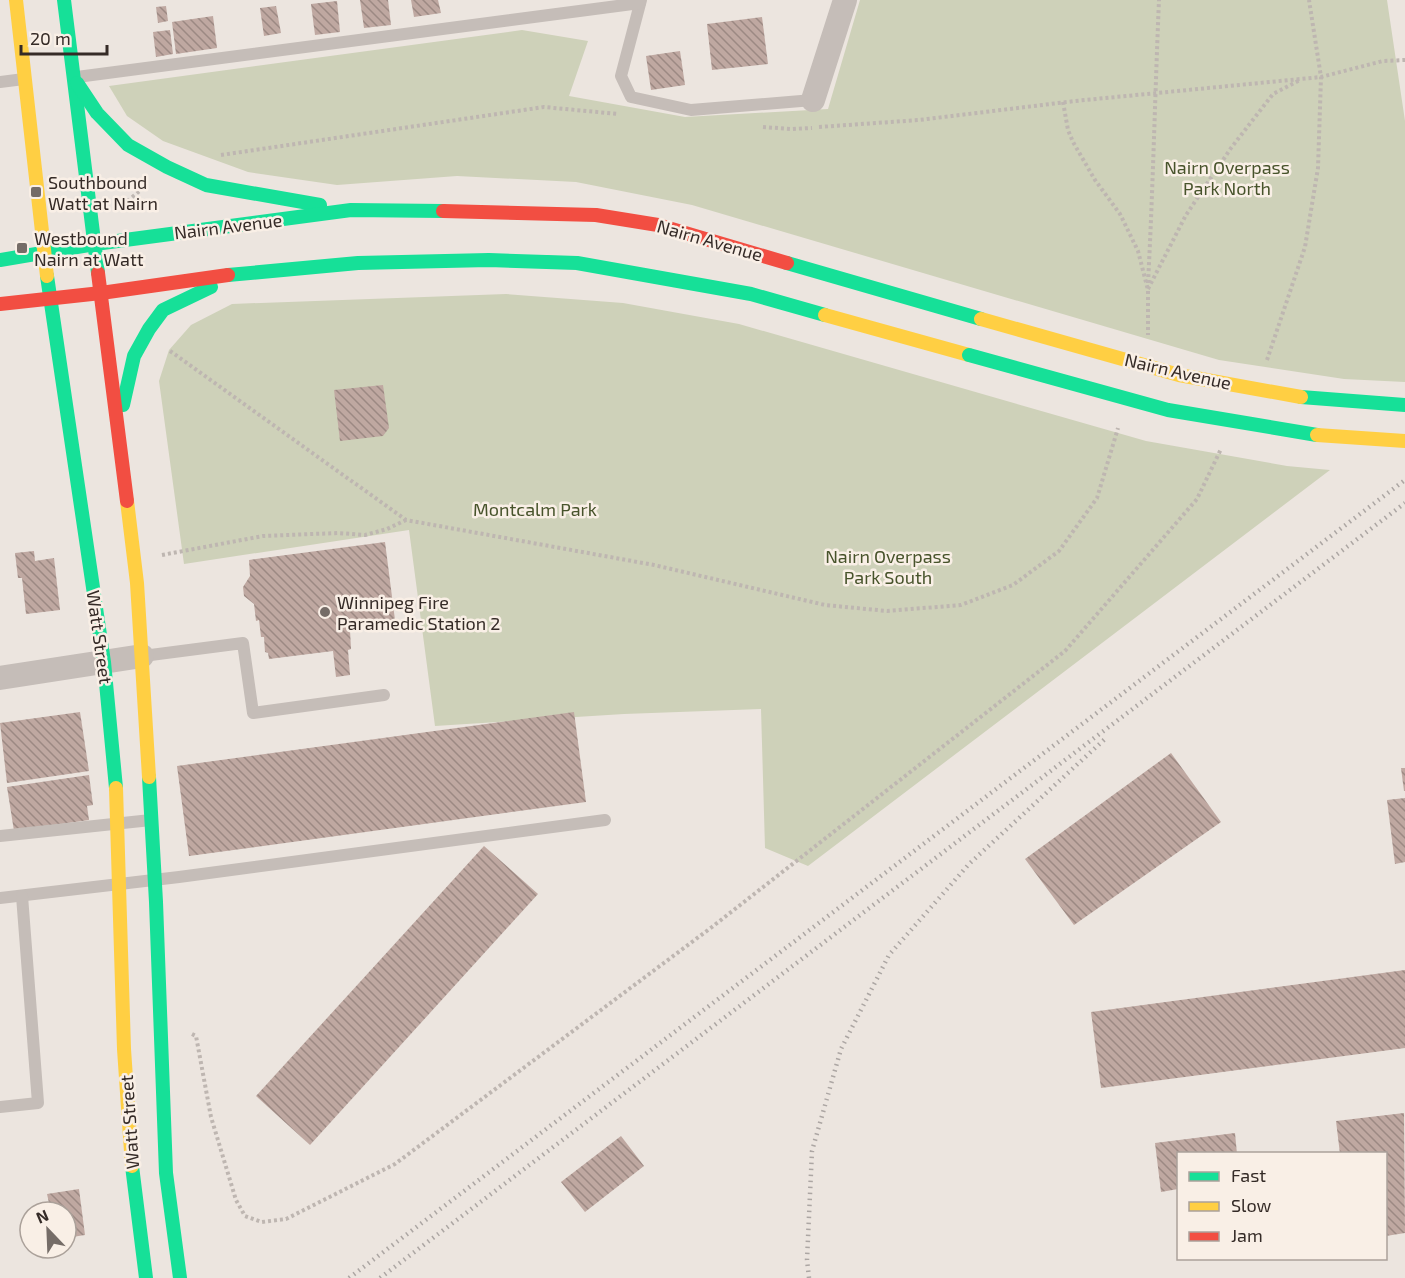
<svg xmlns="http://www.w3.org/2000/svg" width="1405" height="1278" font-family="'Exo 2',sans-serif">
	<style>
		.green { fill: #ced1b9 }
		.building { fill: url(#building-back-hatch) }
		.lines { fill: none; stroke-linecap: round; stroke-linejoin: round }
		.path { stroke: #beb6b1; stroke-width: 4; stroke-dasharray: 3 3; stroke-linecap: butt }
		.lane { stroke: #c5bdb8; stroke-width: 12 }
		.street { stroke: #c5bdb8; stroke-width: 24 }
		.fast { stroke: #16e098; stroke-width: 14 }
		.slow { stroke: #ffcf43; stroke-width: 14 }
		.jam { stroke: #f24e42; stroke-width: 14 }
		.rail { stroke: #aca6a3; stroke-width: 4.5; stroke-dasharray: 1.5 4.5; stroke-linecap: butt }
		.fast-bridge { stroke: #16e098; stroke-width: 14 }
		.slow-bridge { stroke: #ffcf43; stroke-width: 14 }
		.poi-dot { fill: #756c67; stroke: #f9efe6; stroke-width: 2 }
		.labels { text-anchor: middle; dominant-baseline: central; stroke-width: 5; stroke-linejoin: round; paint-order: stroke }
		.park-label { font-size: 18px; fill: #47532b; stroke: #f9efe6 }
		.poi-label { font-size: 18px; fill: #352b27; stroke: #f9efe6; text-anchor: start }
		.street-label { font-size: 18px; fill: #352b27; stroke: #f9efe6 }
	</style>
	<defs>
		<pattern id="building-back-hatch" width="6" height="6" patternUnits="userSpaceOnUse" patternTransform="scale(1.5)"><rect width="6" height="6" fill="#bfa8a1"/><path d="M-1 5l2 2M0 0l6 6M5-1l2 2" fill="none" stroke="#9c8983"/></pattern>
	</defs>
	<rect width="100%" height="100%" fill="#ece5df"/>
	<!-- green -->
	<g class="green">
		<path d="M860,0H1387L1405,121V382L1344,379L1219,360L692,205L576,182L457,176L337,185L248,172L163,141L127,116L109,86L522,30L588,41L569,96L685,117L828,109Z"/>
		<path d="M506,294L623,303L739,324L1146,441L1287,466L1330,470L808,866L765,848L761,709L624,714L435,726L409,530L184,564L159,381L169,350L191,325L232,304Z"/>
	</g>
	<!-- building -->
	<g class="building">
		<path d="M360,0H388L391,25L364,28Z"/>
		<path d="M411,0H438L441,13L414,17Z"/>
		<path d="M337,1L340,32L315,35L311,4Z"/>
		<path d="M166,6L168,21L158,23L156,7Z"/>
		<path d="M276,6L281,33L264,36L260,8Z"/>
		<path d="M213,16L217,48L176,54L172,22Z"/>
		<path d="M762,17L768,64L712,70L707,24Z"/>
		<path d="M170,30L173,54L156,57L153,32Z"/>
		<path d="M680,51L685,85L651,90L646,56Z"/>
		<path d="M383,385L389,428L383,436L340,441L334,390Z"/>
		<path d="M385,542L395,620L353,625L350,630L351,649L348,650L350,675L336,677L333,651L269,659L268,653L265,652L264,637H261L259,620L256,621L254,604L244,596L243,587L250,576L249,560Z"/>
		<path d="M34,551L35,561L54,558L60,610L26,614L22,578H18L15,553Z"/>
		<path d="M80,712L89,771L7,783L0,723Z"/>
		<path d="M574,712L586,802L189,856L177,766Z"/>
		<path d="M1171,753L1221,822L1074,925L1025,859Z"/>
		<path d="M1401,768H1405V791H1404Z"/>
		<path d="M89,775L93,805L87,806L89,820L14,831L7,787Z"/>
		<path d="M1405,798V862L1395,864L1387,800Z"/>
		<path d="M484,846L538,894L310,1145L256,1096Z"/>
		<path d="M1405,970V1048L1101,1088L1091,1012Z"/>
		<path d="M1404,1113L1405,1233L1386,1236V1154H1340L1336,1121Z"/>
		<path d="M1235,1133L1237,1154H1178V1189L1161,1192L1155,1143Z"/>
		<path d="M621,1136L644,1166L585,1212L561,1182Z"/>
		<path d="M79,1189L85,1235L66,1238V1212H40L39,1205L49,1203L47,1194Z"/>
	</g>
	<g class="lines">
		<!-- path -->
		<g class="path">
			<path d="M1063,102L1068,130L1073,142L1095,180L1120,214L1138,251L1148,290V335"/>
			<path d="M763,127L791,129L812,128"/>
			<path d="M819,127L919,120L1075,101L1321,77L1383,61L1405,60"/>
			<path d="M221,155L544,107L618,114"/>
			<path d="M123,205L143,188"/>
			<path d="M1148,283C1153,189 1155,94 1159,0"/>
			<path d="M1148,289L1186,215L1231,148L1273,94L1300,80"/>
			<path d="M170,351L406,520L654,565L825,605L887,611L961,605L1013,585L1059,551L1097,498L1118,428"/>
			<path d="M1267,360L1305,247L1318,168L1321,77L1309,0"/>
			<path d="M162,555L263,536L338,533L365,535L387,529L406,520"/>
			<path d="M192,1034L196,1036L211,1117L236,1200L245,1216L262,1222L286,1219L395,1164L712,927L1065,651L1197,499L1221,449"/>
		</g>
		<!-- lane -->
		<g class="lane">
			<path d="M641,0L621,76L631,97L691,110L813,100"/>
			<path d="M77,77L640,3"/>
			<path d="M0,82L24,79"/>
			<path d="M143,656L243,643L253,713L384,695"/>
			<path d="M0,836L151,820"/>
			<path d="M0,898L179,877L605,820"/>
			<path d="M0,1107L38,1103L22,896"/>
		</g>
		<!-- street -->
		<g class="street">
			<path d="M813,100L845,0"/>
			<path d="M0,678L142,656"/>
		</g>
		<!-- fast -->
		<g class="fast">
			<path d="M64,0L98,273"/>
			<path d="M77,83L97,113L128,145L167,167L206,185L320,205"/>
			<path d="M0,260L95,244L351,210L443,211"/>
			<path d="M787,263L981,319"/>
			<path d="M228,275L358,263L489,260L577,263L751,294L825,315"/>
			<path d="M47,276L104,662L116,788"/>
			<path d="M123,405L134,356L149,329L163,310L211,287"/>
			<path d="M149,777L156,902L166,1173L180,1278"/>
			<path d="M132,1166L146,1278"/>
		</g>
		<!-- slow -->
		<g class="slow">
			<path d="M16,0L47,276"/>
			<path d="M825,315L969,355"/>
			<path d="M127,501L137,583L149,777"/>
			<path d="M116,788L124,1049L132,1166"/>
		</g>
		<!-- jam -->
		<g class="jam">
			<path d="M443,211L596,215L658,225L787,263"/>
			<path d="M98,273L127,501"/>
			<path d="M0,304L101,293L228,275"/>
		</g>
		<!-- rail -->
		<g class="rail">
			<path d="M349,1278L1405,480"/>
			<path d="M380,1278L1405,503"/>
			<path d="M809,1278L807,1260L812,1151L841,1049L889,955L969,864L1106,738"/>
		</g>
		<!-- fast-bridge -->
		<g class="fast-bridge">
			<path d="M969,355L1168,410L1317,435"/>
			<path d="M1301,397L1405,405"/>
		</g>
		<!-- slow-bridge -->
		<g class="slow-bridge">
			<path d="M981,319L1179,375L1301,397"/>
			<path d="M1317,435L1405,441"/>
		</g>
	</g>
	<!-- markers -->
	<g class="poi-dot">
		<rect x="30" y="186" width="12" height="12" rx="3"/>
		<rect x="16" y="242" width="12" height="12" rx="3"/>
		<circle cx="325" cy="612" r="6"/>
	</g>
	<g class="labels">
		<!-- park labels -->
		<g class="park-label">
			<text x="1227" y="167">Nairn Overpass<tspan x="1227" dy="21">Park North</tspan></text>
			<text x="535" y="509">Montcalm Park</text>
			<text x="888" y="556">Nairn Overpass<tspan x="888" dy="21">Park South</tspan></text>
		</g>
		<!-- poi labels -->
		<g class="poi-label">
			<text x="48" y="182">Southbound<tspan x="48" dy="21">Watt at Nairn</tspan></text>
			<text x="34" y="238">Westbound<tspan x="34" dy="21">Nairn at Watt</tspan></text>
			<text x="337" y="602">Winnipeg Fire<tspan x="337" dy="21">Paramedic Station 2</tspan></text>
		</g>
		<!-- street labels -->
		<g class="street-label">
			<text transform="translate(228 226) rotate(-7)">Nairn Avenue</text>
			<text transform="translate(710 240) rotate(16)">Nairn Avenue</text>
			<text transform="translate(1178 371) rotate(13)">Nairn Avenue</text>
			<text transform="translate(100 637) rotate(82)">Watt Street</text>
			<text transform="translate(129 1122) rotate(-94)">Watt Street</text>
		</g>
	</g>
	<!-- legend -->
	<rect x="1177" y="1152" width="210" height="108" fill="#f9efe6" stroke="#aba19a" stroke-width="1.5"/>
	<rect x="1189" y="1172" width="30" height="9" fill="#16e098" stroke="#aba19a" stroke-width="1.5"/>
	<text x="1231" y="1182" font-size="18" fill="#352b27">Fast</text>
	<rect x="1189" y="1202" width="30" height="9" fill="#ffcf43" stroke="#aba19a" stroke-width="1.5"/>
	<text x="1231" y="1212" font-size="18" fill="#352b27">Slow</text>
	<rect x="1189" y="1232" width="30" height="9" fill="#f24e42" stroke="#aba19a" stroke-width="1.5"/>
	<text x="1231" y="1242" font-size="18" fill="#352b27">Jam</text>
	<!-- north arrow -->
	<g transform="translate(48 1230) rotate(337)"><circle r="28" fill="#f9efe6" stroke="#aba19a" stroke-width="1.5"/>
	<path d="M0-4.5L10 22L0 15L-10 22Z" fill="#756c67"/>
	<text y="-9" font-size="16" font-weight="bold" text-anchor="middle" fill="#352b27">N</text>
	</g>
	<!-- scale -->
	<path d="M21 45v9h86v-9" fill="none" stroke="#352b27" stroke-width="3"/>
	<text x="30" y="45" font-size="18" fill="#352b27" stroke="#f9efe6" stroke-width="4.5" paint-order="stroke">20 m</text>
</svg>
